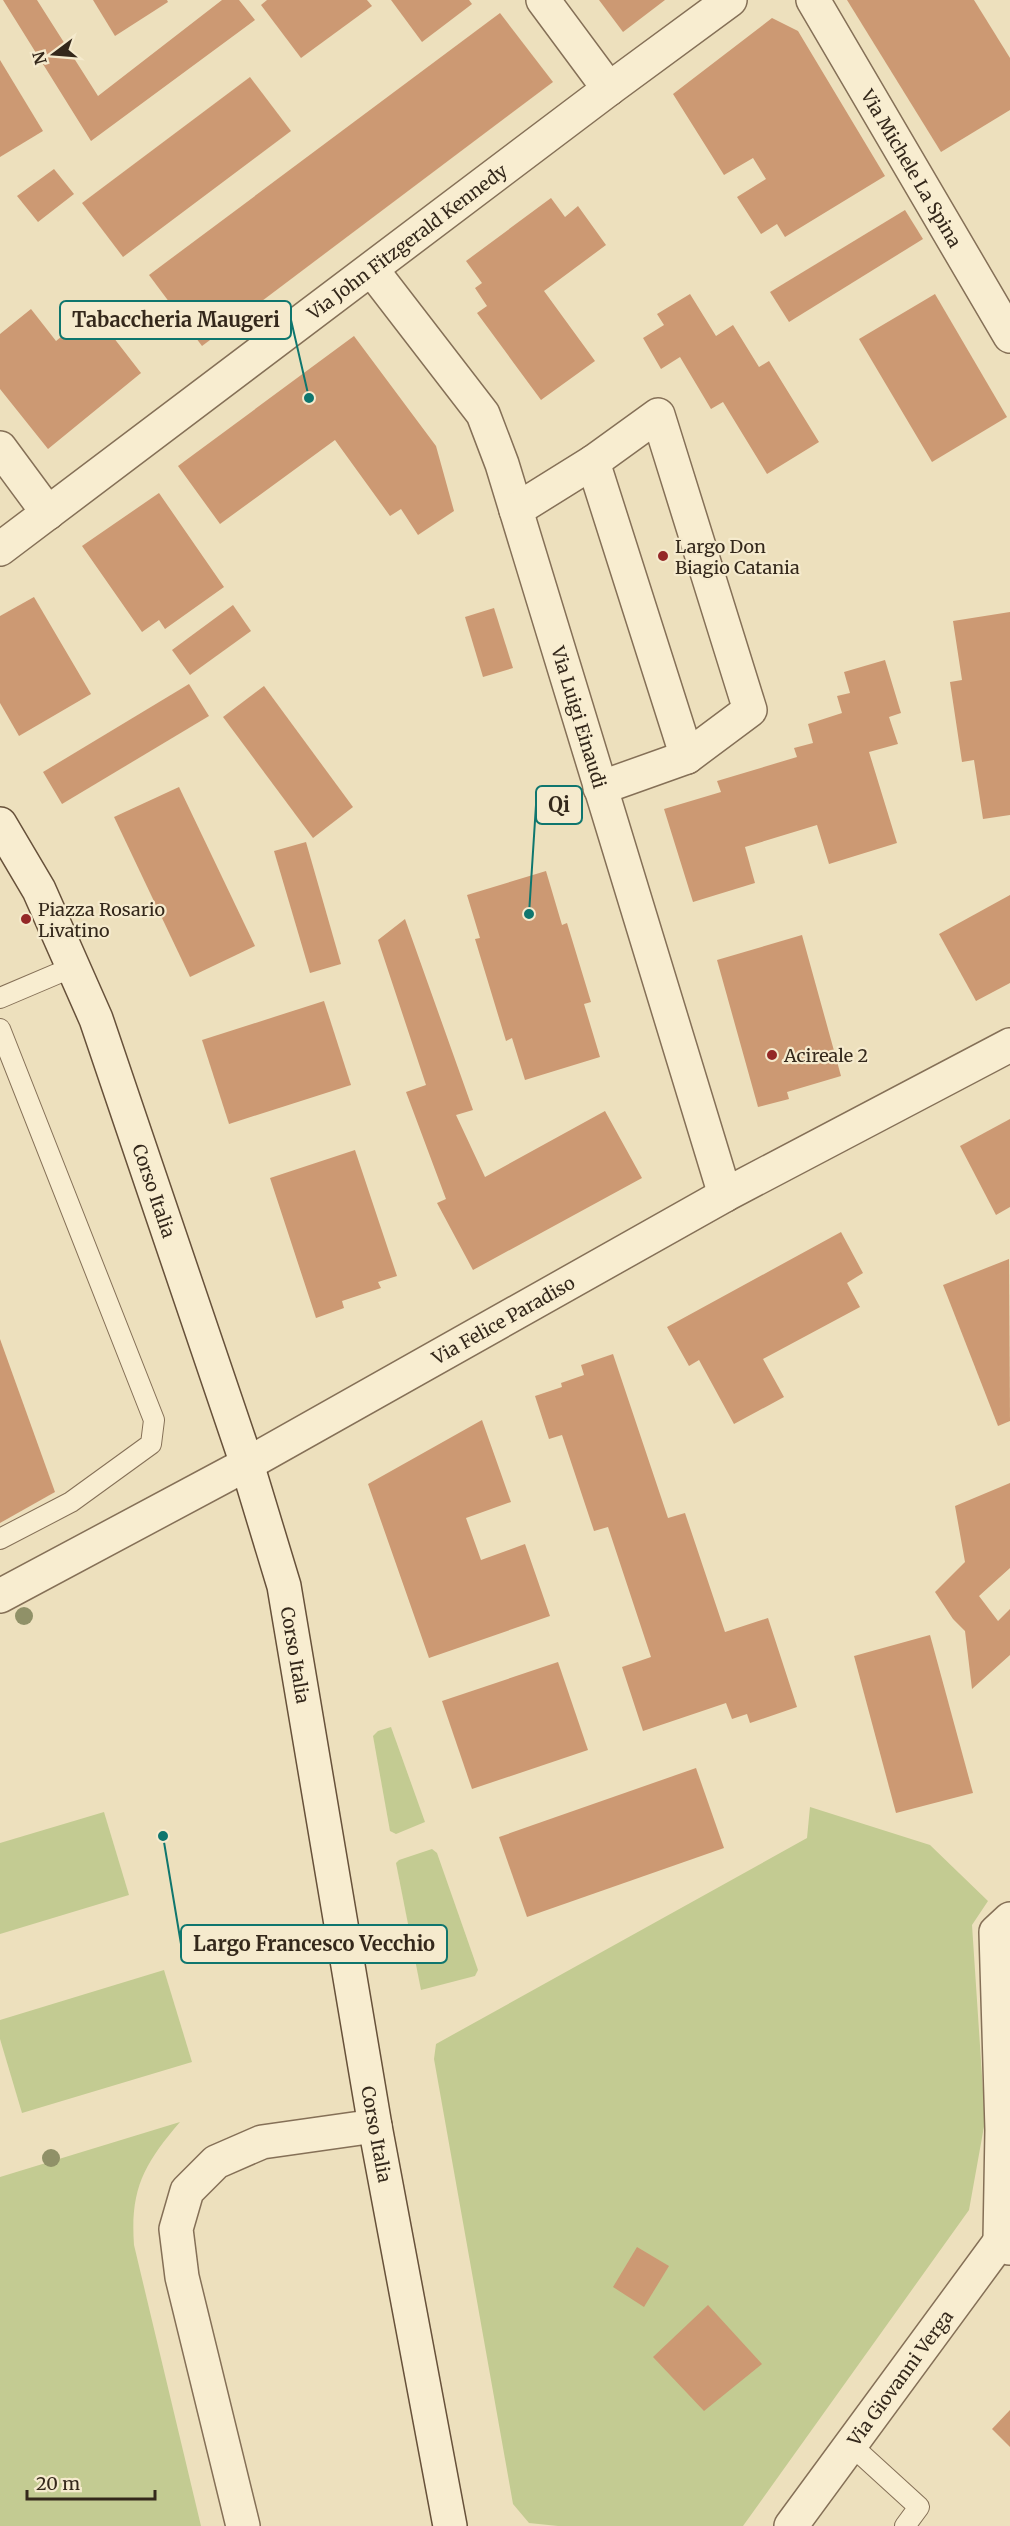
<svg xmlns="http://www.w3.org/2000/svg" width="1010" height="2526" font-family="Merriweather,serif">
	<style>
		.green { fill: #c3cb92 }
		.building { fill: #cc9973 }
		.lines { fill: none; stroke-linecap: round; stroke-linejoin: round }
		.lane-casing { stroke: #857057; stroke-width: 22 }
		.street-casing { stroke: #857057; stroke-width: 36 }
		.secondary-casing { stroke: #67513a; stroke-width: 36 }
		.lane { stroke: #f8edd0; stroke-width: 20 }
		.street { stroke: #f8edd0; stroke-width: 33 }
		.secondary { stroke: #f8edd0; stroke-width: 33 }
		.tree { fill: #909168 }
		.poi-dot { fill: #942827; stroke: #f5eacd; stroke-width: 2 }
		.labels { text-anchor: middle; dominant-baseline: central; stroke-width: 4.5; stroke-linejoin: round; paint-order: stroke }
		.street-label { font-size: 18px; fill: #34281b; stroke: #f5eacd }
		.poi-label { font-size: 18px; fill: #34281b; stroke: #f5eacd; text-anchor: start }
		.leader { fill: none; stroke: #0f766e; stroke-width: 2 }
		.callout-dot { fill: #0f766e; stroke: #f5eacd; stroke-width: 2 }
		.callout { fill: #f5eacd; stroke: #0f766e; stroke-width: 2 }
		.callout-label { font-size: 20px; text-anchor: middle; font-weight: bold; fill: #34281b }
	</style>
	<rect width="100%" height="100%" fill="#ede0bd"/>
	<!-- green -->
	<g class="green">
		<path d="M391,1727L425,1822L396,1834L390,1831L373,1736L378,1731Z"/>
		<path d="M810,1807L930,1845L988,1901L972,1925L985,2121L969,2210L743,2526H558L529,2523L513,2504L434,2059L436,2044L807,1838Z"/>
		<path d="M104,1812L129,1895L0,1934V1843Z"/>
		<path d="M432,1849L437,1853L478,1970L475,1976L421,1990L396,1863L399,1860Z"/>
		<path d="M164,1970L192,2062L22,2113L0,2039V2020Z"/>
		<path d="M180,2122C144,2164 130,2189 134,2245L201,2526H0V2177Z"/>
	</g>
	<!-- building -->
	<g class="building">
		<path d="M3,0H37L98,96L222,0H239L255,20L91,141Z"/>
		<path d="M93,0H167L168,2L115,36Z"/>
		<path d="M267,0H367L372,6L301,58L261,5Z"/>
		<path d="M391,0H469L472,4L422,42Z"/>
		<path d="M599,0H665L623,32Z"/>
		<path d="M847,0H974L1010,58V110L941,152Z"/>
		<path d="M500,13L553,82L202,346L149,275Z"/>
		<path d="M772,18L798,31L885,176L785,237L777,224L761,234L737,197L766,179L753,158L724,175L673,94Z"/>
		<path d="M0,60L43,131L0,157Z"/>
		<path d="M250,77L291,131L123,257L82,203Z"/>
		<path d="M54,169L74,194L38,222L17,196Z"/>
		<path d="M551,198L565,217L578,206L606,245L544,291L595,361L541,400L477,313L487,306L475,288L482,283L466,261Z"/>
		<path d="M905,210L923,239L789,322L770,292Z"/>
		<path d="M690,294L716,336L733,325L759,367L769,361L819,442L767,474L723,402L711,409L680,357L661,369L643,338L664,325L657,314Z"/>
		<path d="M935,294L1007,417L932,462L859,339Z"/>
		<path d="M31,309L56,341L93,311L141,373L48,449L0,389V334Z"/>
		<path d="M354,336L436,446L454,511L418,535L401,509L390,516L335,440L220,524L178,466Z"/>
		<path d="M159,493L224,587L165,629L159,620L142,632L82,546Z"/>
		<path d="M34,597L91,694L19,736L0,703V616Z"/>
		<path d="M233,605L251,631L190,675L172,650Z"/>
		<path d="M494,608L513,668L483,677L465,617Z"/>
		<path d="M1010,612V815L983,819L974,760L962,762L950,682L962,680L953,621Z"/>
		<path d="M885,660L901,713L889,717L898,744L869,752L897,843L829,864L817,825L745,847L755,883L693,902L664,809L721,792L717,781L797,757L794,748L813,743L808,724L842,713L837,696L850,693L844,672Z"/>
		<path d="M189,684L209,716L62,804L43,772Z"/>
		<path d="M264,686L353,807L313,838L223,717Z"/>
		<path d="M179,787L255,946L190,977L114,817Z"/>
		<path d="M306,842L341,964L310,973L274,851Z"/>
		<path d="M546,871L562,925L567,923L591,1002L584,1004L600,1057L525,1080L512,1038L506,1041L475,939L480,938L467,895Z"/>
		<path d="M1010,895V983L976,1001L939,934Z"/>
		<path d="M405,919L473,1110L456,1115L485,1177L605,1111L642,1178L473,1270L437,1203L446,1199L406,1092L426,1085L378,940Z"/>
		<path d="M802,935L841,1076L787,1092L789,1099L758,1107L717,960Z"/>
		<path d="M324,1001L351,1085L229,1124L202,1040Z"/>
		<path d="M1010,1119V1207L996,1215L960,1146Z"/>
		<path d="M355,1150L397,1276L378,1282L381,1288L342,1301L344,1308L316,1318L270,1178Z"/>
		<path d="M841,1232L863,1273L847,1283L860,1307L763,1359L784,1397L734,1424L699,1360L689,1366L667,1327Z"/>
		<path d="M1009,1259L1010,1421L998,1426L943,1285Z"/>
		<path d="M0,1339L55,1492L0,1523Z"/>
		<path d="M613,1354L668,1518L685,1513L725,1632L768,1618L797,1707L750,1723L747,1714L732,1719L726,1703L643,1731L622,1667L651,1657L608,1527L594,1531L562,1435L549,1439L535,1396L562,1387L561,1383L584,1375L581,1365Z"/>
		<path d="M482,1420L511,1502L466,1518L481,1560L525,1544L550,1616L429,1658L368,1484Z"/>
		<path d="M1010,1483V1568L979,1596L998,1621L1010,1609V1655L972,1689L965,1631L953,1619L935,1592L965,1562L955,1506Z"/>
		<path d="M930,1635L973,1793L896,1813L854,1656Z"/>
		<path d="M558,1662L588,1750L472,1789L442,1701Z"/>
		<path d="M696,1768L724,1848L527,1917L499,1837Z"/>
		<path d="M637,2247L669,2266L644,2307L613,2287Z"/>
		<path d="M708,2305L762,2364L704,2411L653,2357Z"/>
		<path d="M1010,2410V2447L992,2429Z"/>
	</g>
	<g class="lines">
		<!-- lane casing -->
		<g class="lane-casing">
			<g id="lane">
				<path d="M0,998L73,967"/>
				<path d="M0,1029L154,1420L151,1444L71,1502L0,1539"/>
				<path d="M851,2445L919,2507L905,2526"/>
			</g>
		</g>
		<!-- street casing -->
		<g class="street-casing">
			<g id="street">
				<path d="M543,0L609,89"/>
				<path id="s1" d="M813,0L1010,336"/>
				<path id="s2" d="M372,270L483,414L502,464L725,1195"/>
				<path d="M0,448L48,513"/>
				<path d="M593,462L687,757"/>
				<path d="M516,510L593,462L658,415L750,710L687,757L600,788"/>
				<path id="s3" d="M0,549L609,89L730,0"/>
				<path id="s4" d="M0,1596L247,1464L725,1195L1010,1045"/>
				<path d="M1009,2248L1000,2240L1002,2130L996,1932L1010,1919"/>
				<path d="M243,2526L182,2277L176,2229L187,2191L216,2162L262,2142L375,2126"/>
				<path id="s5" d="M791,2526L1010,2228"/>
			</g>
		</g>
		<!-- secondary casing -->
		<g class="secondary-casing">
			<g id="secondary">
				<path id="s6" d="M0,824L39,890L96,1019L247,1464L284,1586L375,2126L450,2526"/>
			</g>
		</g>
		<!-- lane -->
		<use href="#lane" class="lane"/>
		<!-- street -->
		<use href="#street" class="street"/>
		<!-- secondary -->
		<use href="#secondary" class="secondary"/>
	</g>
	<!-- trees -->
	<g class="tree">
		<circle cx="24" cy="1616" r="9"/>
		<circle cx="51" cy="2158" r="9"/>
	</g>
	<!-- markers -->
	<g class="poi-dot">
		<circle cx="663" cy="556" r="6"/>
		<circle cx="26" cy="919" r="6"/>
		<circle cx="772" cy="1055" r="6"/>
	</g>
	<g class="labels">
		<!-- street labels -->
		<g class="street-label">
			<text stroke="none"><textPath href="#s1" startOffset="195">Via Michele La Spina</textPath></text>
			<text stroke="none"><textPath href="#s3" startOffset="510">Via John Fitzgerald Kennedy</textPath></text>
			<text stroke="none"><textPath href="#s2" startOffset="500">Via Luigi Einaudi</textPath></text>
			<text stroke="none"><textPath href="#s6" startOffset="399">Corso Italia</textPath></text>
			<text stroke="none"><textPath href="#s4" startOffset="574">Via Felice Paradiso</textPath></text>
			<text stroke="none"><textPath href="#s6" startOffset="885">Corso Italia</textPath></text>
			<text stroke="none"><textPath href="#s6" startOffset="1371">Corso Italia</textPath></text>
			<text stroke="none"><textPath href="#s5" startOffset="184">Via Giovanni Verga</textPath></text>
		</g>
		<!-- poi labels -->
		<g class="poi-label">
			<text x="675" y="546">Largo Don<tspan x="675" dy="21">Biagio Catania</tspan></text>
			<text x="38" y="909">Piazza Rosario<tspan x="38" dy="21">Livatino</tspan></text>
			<text x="784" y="1055">Acireale 2</text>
		</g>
	</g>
	<!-- callouts -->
	<path class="leader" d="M309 398L291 320M529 914L536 805M163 1836L181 1944"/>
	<g class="callout-dot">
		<circle cx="309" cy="398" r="6"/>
		<circle cx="529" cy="914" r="6"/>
		<circle cx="163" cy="1836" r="6"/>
	</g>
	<g class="callout">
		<rect x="60" y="301" width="231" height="38" rx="6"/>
		<rect x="536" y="786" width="46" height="38" rx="6"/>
		<rect x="181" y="1925" width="266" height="38" rx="6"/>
	</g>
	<g class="callout-label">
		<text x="176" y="327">Tabaccheria Maugeri</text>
		<text x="559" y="812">Qi</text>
		<text x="314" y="1951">Largo Francesco Vecchio</text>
	</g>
	<!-- north arrow -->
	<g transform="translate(54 54) rotate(254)" stroke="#f5eacd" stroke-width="4.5" paint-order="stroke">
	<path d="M0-4.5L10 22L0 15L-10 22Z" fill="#34281b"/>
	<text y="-9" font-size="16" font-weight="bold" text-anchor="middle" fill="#34281b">N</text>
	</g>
	<!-- scale -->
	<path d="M27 2490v9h128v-9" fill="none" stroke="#34281b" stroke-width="3"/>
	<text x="36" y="2490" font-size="18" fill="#34281b" stroke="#f5eacd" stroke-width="4.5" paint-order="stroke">20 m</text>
</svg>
